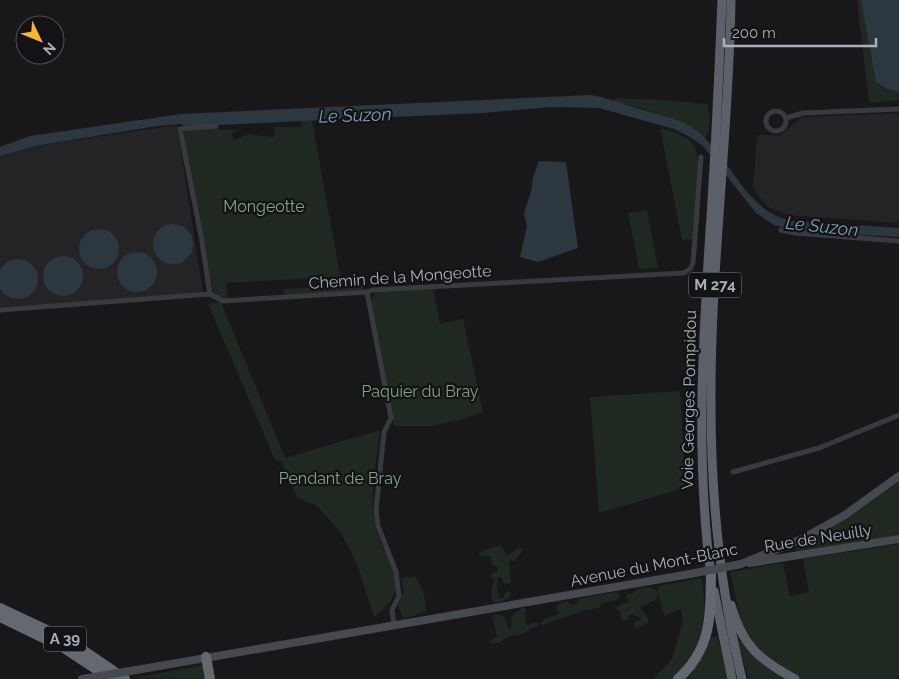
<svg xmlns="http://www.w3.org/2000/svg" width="899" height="679" font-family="Raleway,sans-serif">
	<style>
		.built { fill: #242427 }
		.green { fill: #1f2821 }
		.water { fill: #2d373f }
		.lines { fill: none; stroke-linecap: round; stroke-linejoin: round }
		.minor { stroke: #393a3f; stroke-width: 5 }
		.secondary { stroke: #46494f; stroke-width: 8 }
		.trunk { stroke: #5c6068; stroke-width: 9 }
		.motorway { stroke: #646871; stroke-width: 10 }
		.secondary-bridge { stroke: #46494f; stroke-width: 8 }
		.labels { text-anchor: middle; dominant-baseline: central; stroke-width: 4.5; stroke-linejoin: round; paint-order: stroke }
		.shield { fill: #131315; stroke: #7c8088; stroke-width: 1 }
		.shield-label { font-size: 15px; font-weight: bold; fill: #a9afba }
		.park-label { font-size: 16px; fill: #80a682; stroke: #131315 }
		.street-label { font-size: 16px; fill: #a9afba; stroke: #131315 }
		.water-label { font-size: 18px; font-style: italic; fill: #7f9db7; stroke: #131315 }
	</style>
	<rect width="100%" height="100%" fill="#18181a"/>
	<!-- built -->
	<g class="built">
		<path d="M899,113V223L787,215L767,206L753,188L757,135H780L802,117Z"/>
		<path d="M177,125L203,294L0,307V156L35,146Z"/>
	</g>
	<!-- green -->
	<g class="green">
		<path d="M857,0H863H862L887,89L899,92V100L869,103Z"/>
		<path d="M614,98L664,100L707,104C710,115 712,128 705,138C680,116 646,111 615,101Z"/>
		<path d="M301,121H312L342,286L364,285V288L362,290L289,295L284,293V289L332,286L330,277L226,283L228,298L221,297L213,293L183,133L185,130L218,128L221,130H241L231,133L235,140L248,134L273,137L275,127H302Z"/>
		<path d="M660,128C671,131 687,135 694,146C704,163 695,217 693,239L682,240Z"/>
		<path d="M647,210L658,268L639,269L628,213Z"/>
		<path d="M433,289L440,324L463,319L483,412L459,420L431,426H394L371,301L374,294L379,292Z"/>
		<path d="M221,302L285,458L380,430C377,460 369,494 375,525C379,547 398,567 395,591C393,602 382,610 374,617L359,570L350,549L338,529L316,505L297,498L282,462L275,460L208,304Z"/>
		<path d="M680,391L685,473L684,488L599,513L590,397Z"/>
		<path d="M899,481V535L797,551L796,548L799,546L864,507Z"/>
		<path d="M899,544V675L897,679H801L767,660L747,638L737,617L739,612L730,572L783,563L790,596L809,592L803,559Z"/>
		<path d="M500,545L504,549L506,556L520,547L523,550L515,561L511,560L509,563L511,583L505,585L501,577H499C495,586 497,590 500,598H503L506,592L509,591L511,594C507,603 501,600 493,603L491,594L494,579L493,577L491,578L490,576L498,569L497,566H493L490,556H480L478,553Z"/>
		<path d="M406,576L409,578L415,576C421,582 426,600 426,608L425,612L405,618H403L398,606L404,590L401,579Z"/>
		<path d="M702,578L706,621L698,650L673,679H653L672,659L683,622L681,609L664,616L658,593L656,600L640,607L648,619V623L635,629L634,622L640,620L641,618L631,614L627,620H622L621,619L620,612L616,608L622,603H629L626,594H632C639,585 649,585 658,592L657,586Z"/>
		<path d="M616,592L620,596L619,599L603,603L599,608L582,611L542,625L540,623L547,618L559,614L556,608L557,606L562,602H569L570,605L579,603L578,599Z"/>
		<path d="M522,608H525C527,614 524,620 527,625L537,622L539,625L520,635L510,636L499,643H490L491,640L497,637L492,615L498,614L504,616L509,630L512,625L511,616Z"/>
		<path d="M737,634L748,649L789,679H749L740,653Z"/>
		<path d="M717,636L728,679H683L707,646L711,637Z"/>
		<path d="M203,665L206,679L132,678Z"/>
	</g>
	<!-- water -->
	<g class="water">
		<path d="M861,0H899V92L887,89L876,82Z"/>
		<path d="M591,95C609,98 626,105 643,110C661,115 681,119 696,130C731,157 747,216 795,221L899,228V237L796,231L774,225L756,213L704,147L690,137L674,129L599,108L551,107L483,113L195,126L186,127L181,124L157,126L35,146L0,156V147L30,136L181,114Z"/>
		<path d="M539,161L566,162L578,248L538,262L520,257L527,226L524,213L531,192L533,177Z"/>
		<circle cx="173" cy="244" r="20"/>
		<circle cx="99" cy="249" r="20"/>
		<circle cx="137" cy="272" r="20"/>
		<circle cx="63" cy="276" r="20"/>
		<circle cx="18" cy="279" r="20"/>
	</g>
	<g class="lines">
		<!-- minor -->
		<g class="minor">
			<circle cx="776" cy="121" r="10"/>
			<path d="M786,118L803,113L899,109"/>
			<path d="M781,230L795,233L899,241"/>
			<path d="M367,292L391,418L384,432L376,511L378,526L396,572L399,596L392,610L394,626"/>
			<path d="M210,294L201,236L180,129L216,126"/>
			<path d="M0,310L210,294L223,301L367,292L373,290L684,273L690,269L693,263L701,157"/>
			<path d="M733,472L819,448L899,415"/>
		</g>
		<!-- secondary -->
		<g class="secondary">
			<path d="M750,563L899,539"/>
			<path d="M741,564L802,539L845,515L899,476"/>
			<path d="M142,669L690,574"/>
		</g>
		<!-- trunk -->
		<g class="trunk">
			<path d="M731,0C729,135 710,270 711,405C711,498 720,589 742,679"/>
			<path d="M711,576C695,456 703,337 711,216C716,144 719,72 722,0"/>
			<path d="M714,591L732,679"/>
			<path d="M731,605C742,645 759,660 795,679"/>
		</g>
		<!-- motorway -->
		<g class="motorway">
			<path d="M0,608L68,640L125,679"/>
			<path d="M0,617L64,648L111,679"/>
			<path d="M206,657L210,679"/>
			<path d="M678,679C712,648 710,617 711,575"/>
		</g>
		<!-- secondary-bridge -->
		<g class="secondary-bridge">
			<path d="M690,574L741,564"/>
			<path d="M82,679L142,669"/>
		</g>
	</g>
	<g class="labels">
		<!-- shield labels -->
		<g class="shield">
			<rect x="689" y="272.5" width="52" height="25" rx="4"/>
			<rect x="44" y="626.5" width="42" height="25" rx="4"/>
		</g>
		<g class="shield-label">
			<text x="715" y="285">M 274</text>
			<text x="65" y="639">A 39</text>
		</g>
		<!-- park labels -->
		<g class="park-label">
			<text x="264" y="206">Mongeotte</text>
			<text x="420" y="391">Paquier du Bray</text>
			<text x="340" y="478">Pendant de Bray</text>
		</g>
		<!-- street labels -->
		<g class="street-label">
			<text transform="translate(400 277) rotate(-4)">Chemin de la Mongeotte</text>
			<text transform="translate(689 400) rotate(-89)">Voie Georges Pompidou</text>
			<text transform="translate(818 538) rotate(-9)">Rue de Neuilly</text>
			<text transform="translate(654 565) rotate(-11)">Avenue du Mont-Blanc</text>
		</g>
		<!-- water labels -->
		<g class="water-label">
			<text transform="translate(355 115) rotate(-2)">Le Suzon</text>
			<text transform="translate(822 226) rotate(6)">Le Suzon</text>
		</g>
	</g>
	<!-- north arrow -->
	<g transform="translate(40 40) rotate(133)"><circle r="24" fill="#131315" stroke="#4f5157"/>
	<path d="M0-4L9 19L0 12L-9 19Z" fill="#fbb62f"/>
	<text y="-8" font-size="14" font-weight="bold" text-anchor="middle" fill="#a9afba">N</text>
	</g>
	<!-- scale -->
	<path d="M724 38v8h152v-8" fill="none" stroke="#a9afba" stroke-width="2.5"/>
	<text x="732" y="38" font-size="15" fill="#a9afba" stroke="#131315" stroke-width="4" paint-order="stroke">200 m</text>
</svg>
